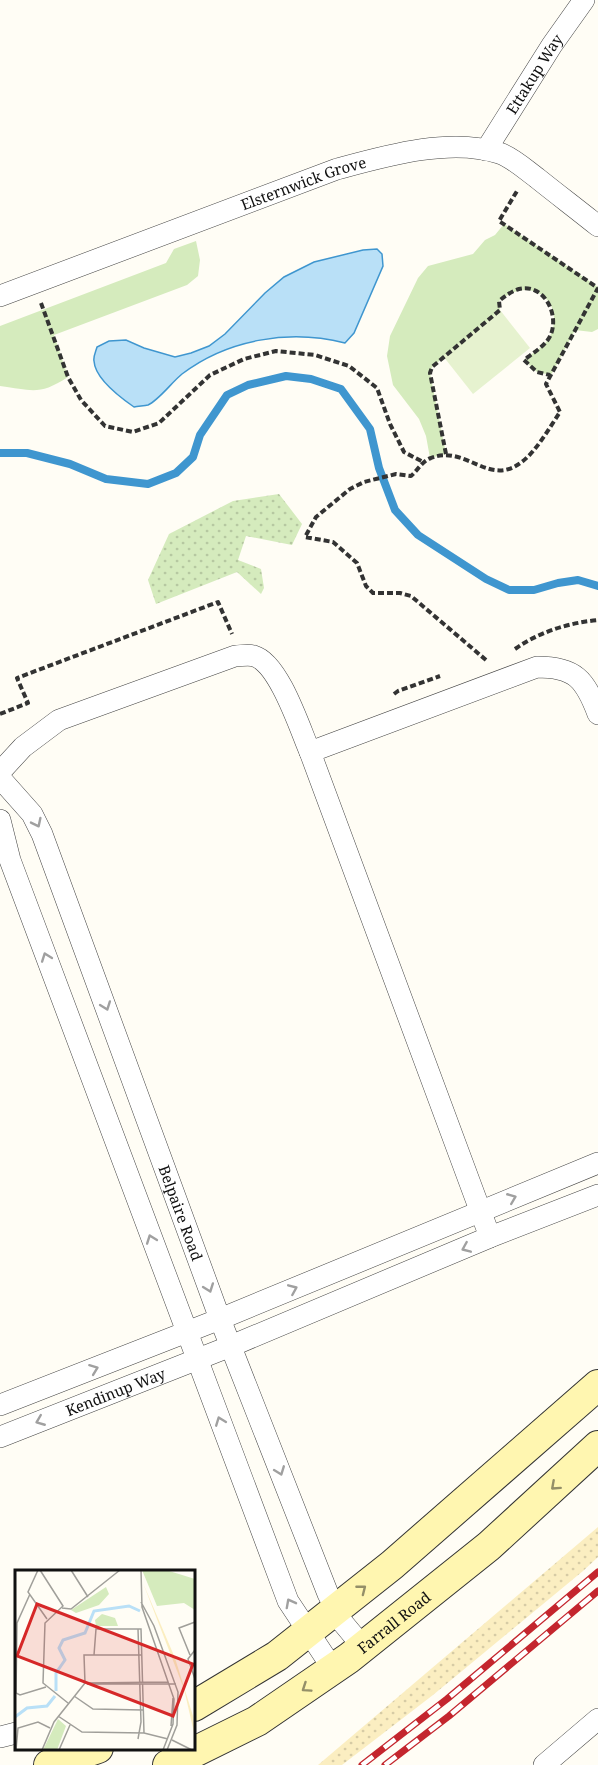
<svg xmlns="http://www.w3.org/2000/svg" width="598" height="1765" font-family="'Noto Serif',serif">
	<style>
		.grass { fill: url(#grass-dots) }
		.sand { fill: url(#sand-dots) }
		.park { fill: #d5ebbd }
		.pitch { fill: #e6f2cf }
		.water { fill: #b9e0f7; stroke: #3f96cf; stroke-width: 1.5 }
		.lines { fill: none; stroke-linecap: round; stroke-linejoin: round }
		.stream { stroke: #3f96cf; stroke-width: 8 }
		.street-casing { stroke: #444; stroke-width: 22 }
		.secondary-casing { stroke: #333; stroke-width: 32 }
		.path { stroke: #333; stroke-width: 4; stroke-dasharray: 6 3; stroke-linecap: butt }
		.street { stroke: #fff; stroke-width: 21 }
		.secondary { stroke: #fff6b0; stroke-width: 30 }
		.rail-casing { stroke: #c4262e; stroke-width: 7 }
		.rail { stroke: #fff; stroke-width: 4.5; stroke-dasharray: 14; stroke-linecap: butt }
		.oneway { stroke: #a0a0a0 }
		.oneway2 { stroke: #948f68 }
		.labels { text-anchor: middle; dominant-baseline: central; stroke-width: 6; stroke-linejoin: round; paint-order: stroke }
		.street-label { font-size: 15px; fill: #111; stroke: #fff }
		.inset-river { fill: none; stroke: #b9e0f7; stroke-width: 3 }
		.inset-road { fill: none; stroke: #a09f9a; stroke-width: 1.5 }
		.view { fill: #d62828; fill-opacity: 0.15; stroke: #d62828; stroke-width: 3 }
		.inset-edge { fill: none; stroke: #111; stroke-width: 3 }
	</style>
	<defs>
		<pattern id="grass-dots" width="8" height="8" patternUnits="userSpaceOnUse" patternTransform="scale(1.5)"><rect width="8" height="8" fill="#d5ebbd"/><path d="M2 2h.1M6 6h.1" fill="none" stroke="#b6c8a1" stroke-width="1.8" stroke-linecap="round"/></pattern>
		<pattern id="sand-dots" width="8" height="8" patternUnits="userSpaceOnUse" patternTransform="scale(1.5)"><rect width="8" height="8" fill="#fbeec1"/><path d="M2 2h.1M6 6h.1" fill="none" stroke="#d6cba5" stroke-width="1.8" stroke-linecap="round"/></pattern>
	</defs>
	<rect width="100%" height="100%" fill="#fffdf5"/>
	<!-- grass -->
	<path class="grass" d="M279,494L302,524L292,545L246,536L238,560L261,569L264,588L261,594L237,572L156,604L148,580L169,534L233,501Z"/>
	<!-- sand -->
	<path class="sand" d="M598,1527V1557L583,1571L433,1695L342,1765H318Z"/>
	<!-- park -->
	<g class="park">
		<path d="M504,224L598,287V329L592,332L575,330L551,375L537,372L524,360C533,353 547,345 551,334C565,301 530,274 499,301L500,310L432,367L430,373L446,454L430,458L426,436L419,419L393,385L387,356L390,336L418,278L428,266L473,254L485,240L495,235Z"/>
		<path d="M196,241L200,260L198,276L187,285L54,335L68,377C39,396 32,390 0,386V326L166,263L174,249Z"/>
	</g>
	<!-- pitch -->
	<path class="pitch" d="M500,310L530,348L473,394L443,356Z"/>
	<!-- water -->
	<path class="water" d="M377,249L382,254L383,266L354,333L345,343C290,329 228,339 182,374C172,382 159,400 148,405C144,406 138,406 134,407C121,398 95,379 94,361C93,357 96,351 97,347L109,341L126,340L144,348L175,357L191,353L209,346L225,334L265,293L284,277L314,262L363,250Z"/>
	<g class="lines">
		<!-- stream -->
		<path class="stream" d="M0,453H27L70,464L106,479L148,484L176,473L193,457L200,435L227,395L248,385L286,376L311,379L341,389L370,429L379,468L395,510L418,535L486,579L509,590H534L558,583L578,580L598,586"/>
		<!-- street casing -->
		<g class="street-casing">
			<g id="street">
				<path id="s1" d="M486,150L552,45L584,0"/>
				<path id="s2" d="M0,296L337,169C385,156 450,137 499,153C512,157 526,170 537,178C557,194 578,210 598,226"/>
				<path d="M310,752L537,667C575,667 585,679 598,714"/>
				<path d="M0,772L23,747L59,720L235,656C241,656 248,654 254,656C279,663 300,729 310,752L490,1237"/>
				<path id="s3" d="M0,778L32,814L42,834L220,1319L328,1594L343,1623L363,1647"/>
				<path d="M0,820L10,860L288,1601L333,1669"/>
				<path d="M0,1405L220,1319L598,1163"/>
				<path id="s4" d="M0,1437L231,1346L490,1237L598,1195"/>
				<path d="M0,1737L16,1733"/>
				<path d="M544,1765L598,1719"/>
			</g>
		</g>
		<!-- secondary casing -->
		<g class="secondary-casing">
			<g id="secondary">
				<path d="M194,1706L277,1656L392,1565L598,1385"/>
				<path d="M49,1765L98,1748"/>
				<path id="s5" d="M168,1765L257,1721L349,1658L489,1546L598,1446"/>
			</g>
		</g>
		<!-- path -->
		<g class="path">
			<path d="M41,303L68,377L81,400L105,426L133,432L159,423L210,375L244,359L276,351L315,355L349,366L377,388L390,424L404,452L423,462"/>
			<path d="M446,454L430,373L432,367L500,310L499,301C505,296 512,291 519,289C544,283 559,314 551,334C547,345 533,353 524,360L537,372L550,375"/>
			<path d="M515,649C539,632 568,623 598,620"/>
			<path d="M486,660L411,596L400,593H373L366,586L357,563L333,542L305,537L316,517L350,489L364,482L396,474L411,476C418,470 422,461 431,458C467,444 489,489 523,461C537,450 550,427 560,412L546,384L598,288L499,221L517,191"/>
			<path d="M394,694L398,691L440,676"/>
			<path d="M0,714L28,703L17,678L218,602L232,634"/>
		</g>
		<!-- street -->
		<use href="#street" class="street"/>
		<!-- secondary -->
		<use href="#secondary" class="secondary"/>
		<!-- rail casing -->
		<g class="rail-casing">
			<g id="rail">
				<path d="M362,1765L447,1699L598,1572"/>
				<path d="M385,1765L449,1716L598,1591"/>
			</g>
		</g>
		<!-- rail -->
		<use href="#rail" class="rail"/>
	</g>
	<!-- one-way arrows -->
	<defs><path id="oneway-chevron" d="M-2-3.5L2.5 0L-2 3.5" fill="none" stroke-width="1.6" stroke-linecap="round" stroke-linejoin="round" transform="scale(1.5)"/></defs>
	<g class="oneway">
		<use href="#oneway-chevron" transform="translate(37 823) rotate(64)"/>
		<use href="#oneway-chevron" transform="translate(46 957) rotate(-110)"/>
		<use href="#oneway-chevron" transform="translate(106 1006) rotate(70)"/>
		<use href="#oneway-chevron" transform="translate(512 1198) rotate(-22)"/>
		<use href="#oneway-chevron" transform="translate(151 1239) rotate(-110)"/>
		<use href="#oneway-chevron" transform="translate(466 1248) rotate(157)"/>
		<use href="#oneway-chevron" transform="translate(209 1288) rotate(70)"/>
		<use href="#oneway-chevron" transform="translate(293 1289) rotate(-23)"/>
		<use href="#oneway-chevron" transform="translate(94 1369) rotate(-21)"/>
		<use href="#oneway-chevron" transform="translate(40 1421) rotate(158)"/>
		<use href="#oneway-chevron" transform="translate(220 1421) rotate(-111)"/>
		<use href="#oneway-chevron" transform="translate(280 1471) rotate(69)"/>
		<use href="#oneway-chevron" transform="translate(290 1603) rotate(-118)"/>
	</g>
	<g class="oneway2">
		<use href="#oneway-chevron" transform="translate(555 1486) rotate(138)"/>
		<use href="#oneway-chevron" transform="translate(362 1589) rotate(-38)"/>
		<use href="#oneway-chevron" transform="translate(306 1688) rotate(146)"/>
	</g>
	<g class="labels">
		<!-- street labels -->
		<g class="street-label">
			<text stroke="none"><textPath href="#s1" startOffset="90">Ettakup Way</textPath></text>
			<text stroke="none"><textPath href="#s2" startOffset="324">Elsternwick Grove</textPath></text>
			<text stroke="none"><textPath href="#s3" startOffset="474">Belpaire Road</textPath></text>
			<text stroke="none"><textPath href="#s4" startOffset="124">Kendinup Way</textPath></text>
			<text stroke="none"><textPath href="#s5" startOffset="268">Farrall Road</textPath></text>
		</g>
	</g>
	<!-- overview -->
	<g transform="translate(15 1570)">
		<rect width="180" height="180" fill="#fffdf5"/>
		<path d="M128,13L160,88L178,146L180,167L169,119Z" fill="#fbeec1"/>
		<path d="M127,0H151L180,9V40L169,33L142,36ZM91,17L94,24L84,35L61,43L56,40ZM87,44L100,48L103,56H81L80,50ZM43,149L51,156L42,180H28Z" fill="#d5ebbd"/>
		<path class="inset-river" d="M41,121V103L50,90L44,78L48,70L70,63L79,41L114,36L125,41M0,147L12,138L32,136L40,126"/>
		<path class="inset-road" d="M23,0L13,22L32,49M25,0L48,36L30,53L28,113L53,133M56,0L73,27M126,0L127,37L159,129L158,154L148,180M15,24L2,53L1,123L5,125L31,117M126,32L139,56L163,122L162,155L152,180M47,38L56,39L105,0M123,59L126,152L123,169M180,80L173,89L180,109M79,85L81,59H126L129,163M175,85L164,58L180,52M70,113L69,85H126M72,114H161M59,126L78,139L128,140M43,146L67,162L129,163L153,169M156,156L158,128M157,170L177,180M1,180L3,158L23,152L35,158M27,180L39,152L70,113L153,112M44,180L55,155"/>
		<path class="view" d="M22,34L178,94L158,146L2,86Z"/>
		<rect width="180" height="180" class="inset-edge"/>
	</g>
</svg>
